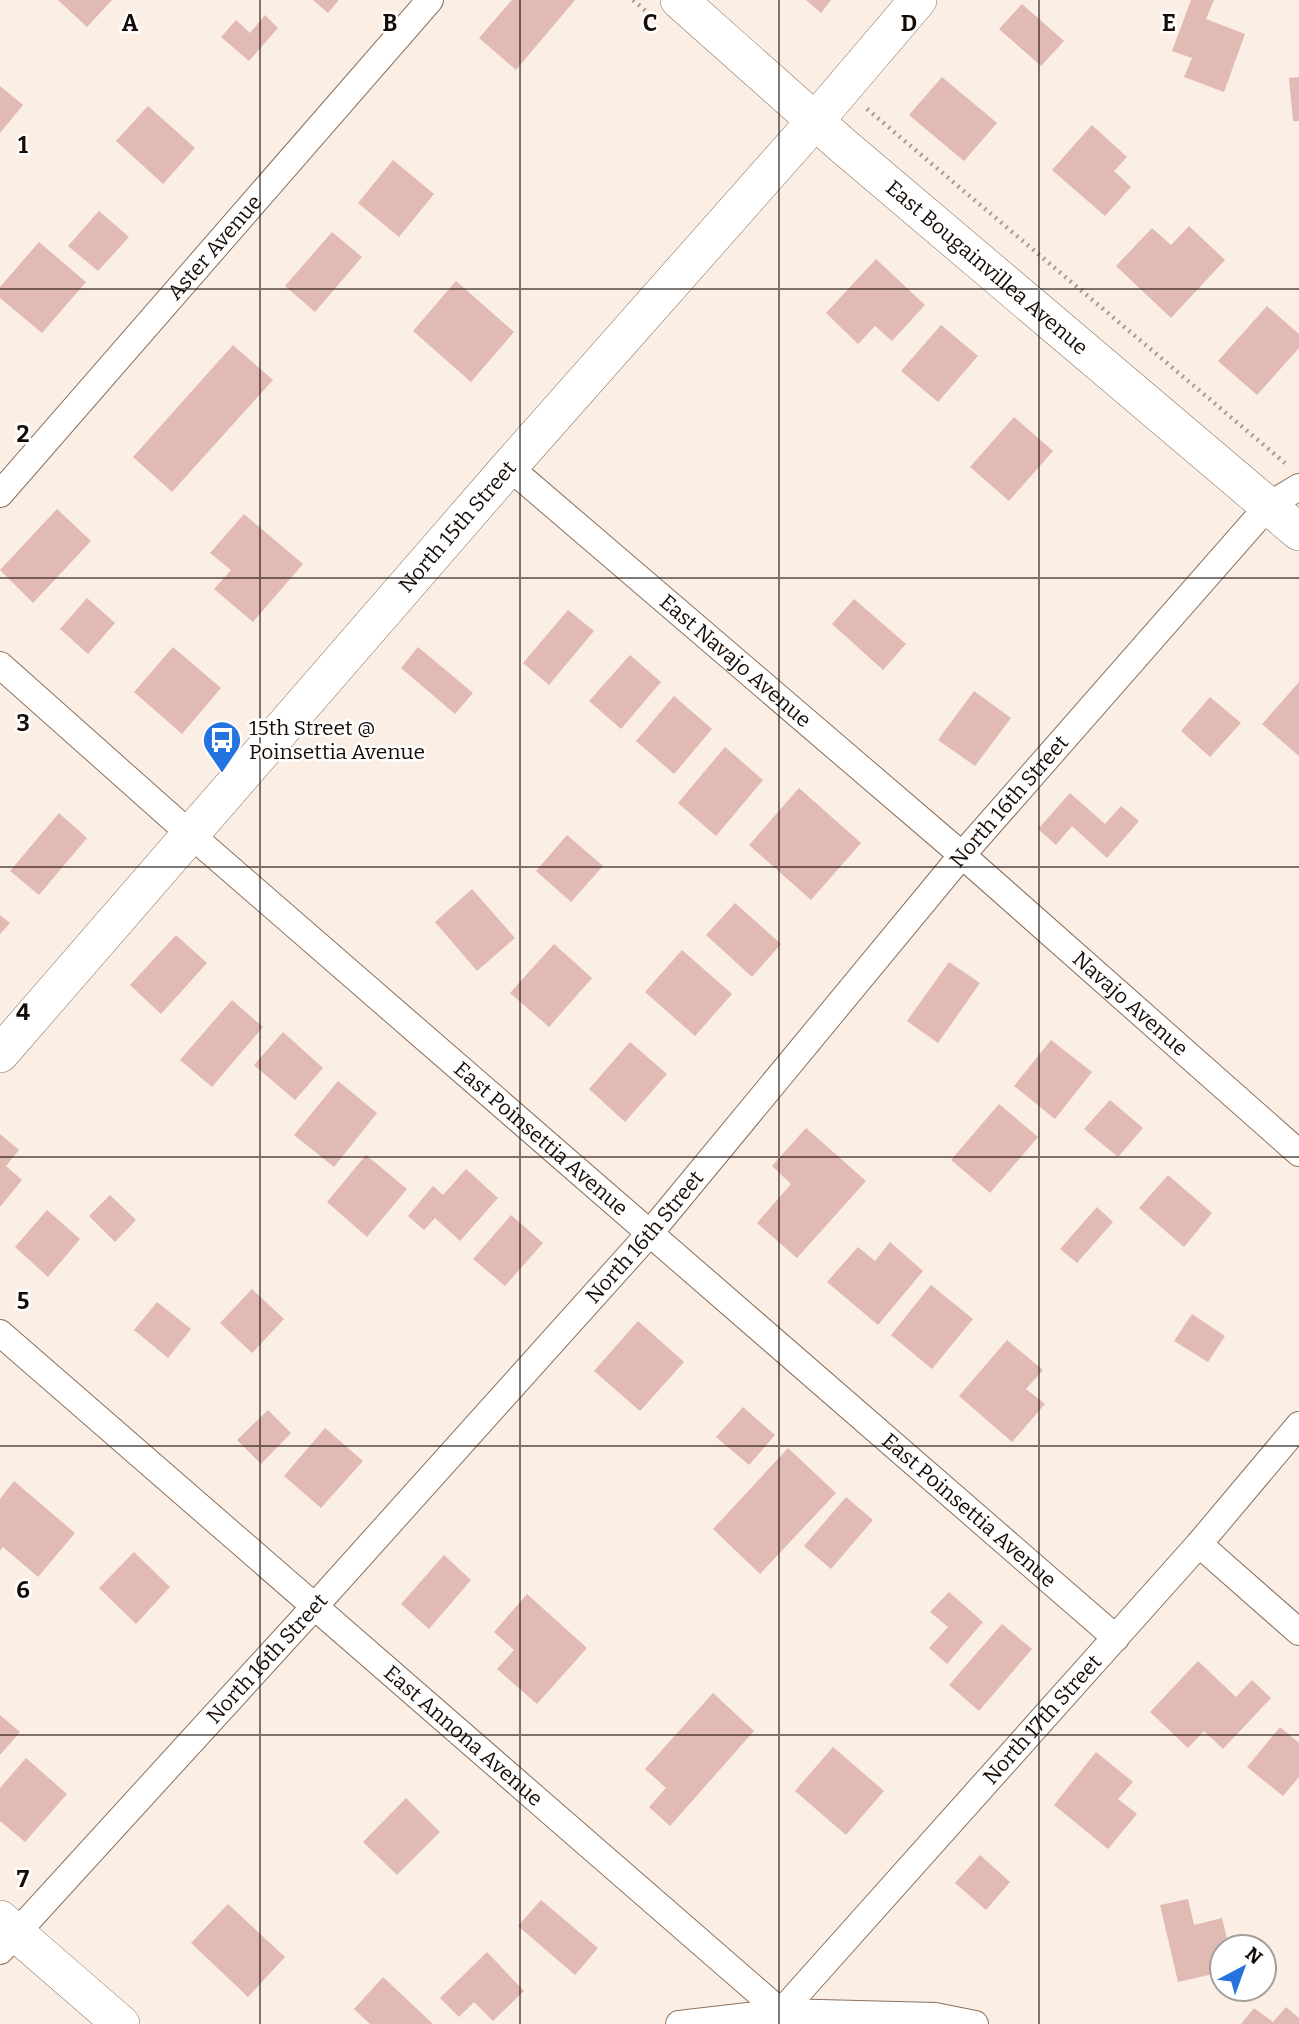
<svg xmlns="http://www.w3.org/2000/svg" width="1299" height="2024" font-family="Bitter,serif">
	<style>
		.building { fill: #e2bab4 }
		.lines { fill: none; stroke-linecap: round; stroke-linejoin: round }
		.street-casing { stroke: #8d715b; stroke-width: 28 }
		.secondary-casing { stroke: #8d715b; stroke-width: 38 }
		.path { stroke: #a79b92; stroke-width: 4.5; stroke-dasharray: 2 5; stroke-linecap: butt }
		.street { stroke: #fff; stroke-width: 26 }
		.secondary { stroke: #fff; stroke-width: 37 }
		.grid { fill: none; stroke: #170c05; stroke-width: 2; stroke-opacity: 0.55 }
		.labels { text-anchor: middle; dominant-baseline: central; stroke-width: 5; stroke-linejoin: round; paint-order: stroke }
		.street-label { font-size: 21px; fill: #170c05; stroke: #fff }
		.poi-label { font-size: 21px; fill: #170c05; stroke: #fff; text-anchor: start }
		.grid-label { font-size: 23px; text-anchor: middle; font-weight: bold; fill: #170c05; stroke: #fff; stroke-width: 5; stroke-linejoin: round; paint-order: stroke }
	</style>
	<rect width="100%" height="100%" fill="#fbeee4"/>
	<!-- building -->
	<g class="building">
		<path d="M58,0H112L87,27Z"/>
		<path d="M313,0H339L328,13Z"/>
		<path d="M512,0H575L516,70L479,38Z"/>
		<path d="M806,0H831L821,13Z"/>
		<path d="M1191,0H1214L1206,19L1245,34L1224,92L1184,77L1192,58L1172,51Z"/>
		<path d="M1022,4L1064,41L1041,66L999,29Z"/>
		<path d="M265,15L278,28L249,61L221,37L236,20L250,33Z"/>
		<path d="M942,77L997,123L964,161L909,115Z"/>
		<path d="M1299,77V121H1293L1289,78Z"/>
		<path d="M0,86L23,105L0,133Z"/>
		<path d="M148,106L195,148L163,184L116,141Z"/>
		<path d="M1092,125L1127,157L1114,171L1131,187L1105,216L1052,170Z"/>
		<path d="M393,160L434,194L399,237L358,203Z"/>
		<path d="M99,211L129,237L98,271L68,246Z"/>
		<path d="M1189,226L1225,260L1171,318L1116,266L1152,228L1171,245Z"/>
		<path d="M332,232L362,257L315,312L285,286Z"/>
		<path d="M39,242L86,282L42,333L0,298V287Z"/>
		<path d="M876,259L925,305L892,341L875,326L858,344L826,313Z"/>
		<path d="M456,281L514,332L471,382L413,331Z"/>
		<path d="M1267,306L1299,334V348L1257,395L1218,361Z"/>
		<path d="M941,325L978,356L938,402L901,371Z"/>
		<path d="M233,345L273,380L172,492L133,457Z"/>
		<path d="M1014,417L1053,451L1009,501L970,467Z"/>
		<path d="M57,509L91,541L33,603L0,570Z"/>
		<path d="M244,514L303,564L253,622L214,589L231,570L210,553Z"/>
		<path d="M87,598L115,623L88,654L60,629Z"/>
		<path d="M854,599L906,644L883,670L832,624Z"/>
		<path d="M568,610L594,631L549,685L523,663Z"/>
		<path d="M173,647L221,688L182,734L134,692Z"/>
		<path d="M418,647L473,693L455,714L401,668Z"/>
		<path d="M630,655L661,682L621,729L589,701Z"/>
		<path d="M1299,682V756L1262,724Z"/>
		<path d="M974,691L1011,718L975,766L938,740Z"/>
		<path d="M674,696L712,729L674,774L636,741Z"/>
		<path d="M1210,697L1241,723L1210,757L1181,731Z"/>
		<path d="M725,747L763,780L716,836L678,803Z"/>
		<path d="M799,788L861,843L811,900L749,845Z"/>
		<path d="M1070,793L1105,824L1121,806L1139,821L1107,858L1072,826L1056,845L1038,829Z"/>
		<path d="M59,813L87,838L39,895L10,871Z"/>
		<path d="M567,835L603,866L571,902L536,871Z"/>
		<path d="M472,889L515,938L477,971L435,922Z"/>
		<path d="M735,903L781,944L752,977L706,935Z"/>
		<path d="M0,915L10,923L0,934Z"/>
		<path d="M176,935L207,963L161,1014L130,985Z"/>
		<path d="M554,944L592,978L549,1027L510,993Z"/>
		<path d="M682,950L732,994L695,1036L645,992Z"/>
		<path d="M949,962L980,983L938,1043L907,1021Z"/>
		<path d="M232,1000L263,1027L212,1087L180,1060Z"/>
		<path d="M283,1032L323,1068L295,1100L254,1065Z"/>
		<path d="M1051,1040L1092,1072L1055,1119L1014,1086Z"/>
		<path d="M630,1042L667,1074L625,1122L589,1089Z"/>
		<path d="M338,1081L377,1113L334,1167L294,1135Z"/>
		<path d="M1110,1100L1143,1128L1118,1157L1084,1129Z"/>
		<path d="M999,1104L1038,1137L990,1193L951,1160Z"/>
		<path d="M806,1128L866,1181L797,1258L757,1223L791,1184L772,1166Z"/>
		<path d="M0,1134L19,1150L6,1166L22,1180L0,1207Z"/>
		<path d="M366,1155L407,1189L367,1237L327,1202Z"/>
		<path d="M466,1169L498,1198L460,1241L435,1218L424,1230L408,1216L433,1186L443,1195Z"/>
		<path d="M1168,1175L1212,1213L1184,1247L1139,1208Z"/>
		<path d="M110,1195L136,1220L115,1242L89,1216Z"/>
		<path d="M1097,1207L1113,1222L1077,1263L1060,1249Z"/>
		<path d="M47,1210L80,1239L48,1277L15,1247Z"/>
		<path d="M511,1215L543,1243L505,1286L473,1259Z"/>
		<path d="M890,1242L923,1271L878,1325L827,1282L858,1247L875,1261Z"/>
		<path d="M931,1285L973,1319L932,1369L891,1335Z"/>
		<path d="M252,1289L284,1319L252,1353L220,1323Z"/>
		<path d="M157,1302L191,1329L168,1358L134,1330Z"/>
		<path d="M1192,1314L1225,1336L1208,1362L1174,1341Z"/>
		<path d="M638,1321L684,1362L640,1411L594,1371Z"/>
		<path d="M1007,1340L1043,1370L1026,1389L1045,1404L1012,1442L959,1396Z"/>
		<path d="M743,1407L775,1435L749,1465L716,1437Z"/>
		<path d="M268,1410L291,1433L261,1464L237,1440Z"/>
		<path d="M325,1428L363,1461L321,1508L284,1476Z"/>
		<path d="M788,1448L836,1493L760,1574L713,1529Z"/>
		<path d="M14,1481L75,1533L38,1577L3,1547L0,1551V1499Z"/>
		<path d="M846,1497L873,1520L831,1569L804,1546Z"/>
		<path d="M134,1552L170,1587L136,1624L99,1588Z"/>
		<path d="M444,1555L471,1580L429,1629L401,1604Z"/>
		<path d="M949,1592L983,1622L947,1664L929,1648L948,1627L930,1612Z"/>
		<path d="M527,1594L587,1648L537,1704L497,1669L514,1650L494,1632Z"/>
		<path d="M1002,1624L1032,1649L979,1711L949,1685Z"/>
		<path d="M1198,1661L1236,1697L1252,1680L1271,1698L1223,1749L1204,1731L1188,1748L1150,1712Z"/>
		<path d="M713,1693L754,1731L670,1826L649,1807L666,1788L645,1769Z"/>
		<path d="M0,1715L20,1732L0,1755Z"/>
		<path d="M1280,1727L1299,1743V1777L1283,1796L1247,1767Z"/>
		<path d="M833,1747L884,1791L846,1835L795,1791Z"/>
		<path d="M1096,1752L1133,1782L1118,1799L1137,1814L1108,1849L1054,1805Z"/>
		<path d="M26,1758L67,1794L25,1842L0,1821V1788Z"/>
		<path d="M406,1798L440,1832L397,1875L363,1842Z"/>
		<path d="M980,1855L1010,1882L986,1910L955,1883Z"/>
		<path d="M1188,1899L1194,1925L1222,1918L1229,1947H1222V1972L1178,1982L1160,1905Z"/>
		<path d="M541,1900L598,1948L575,1975L518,1926Z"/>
		<path d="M228,1904L285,1957L248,1997L191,1943Z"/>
		<path d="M487,1952L524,1991L493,2021L474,2002L459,2017L440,1998Z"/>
		<path d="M383,1977L433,2024H370L354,2009Z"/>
		<path d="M1286,2007L1299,2018V2024H1241L1254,2008L1273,2022Z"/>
	</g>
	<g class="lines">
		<!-- street casing -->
		<g class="street-casing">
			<g id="street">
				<path id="s1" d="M509,467L962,855L1299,1153"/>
				<path id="s2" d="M0,494L430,0"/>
				<path id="s3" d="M0,665L190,834L1116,1638"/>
				<path id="s4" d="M0,1333L781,2012L935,2016L975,2024"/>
				<path d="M1199,1544L1299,1632"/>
				<path id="s5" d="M0,1951L315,1606L650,1233L962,855L1269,505L1299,487"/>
				<path id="s6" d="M679,2024L781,2012L1199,1544L1299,1425"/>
			</g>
		</g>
		<!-- secondary casing -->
		<g class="secondary-casing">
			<g id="secondary">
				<path id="s7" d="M679,0L841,144L1299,532"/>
				<path id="s8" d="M0,1054L509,467L815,121L918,0"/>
				<path d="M0,1919L121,2024"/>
			</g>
		</g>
		<!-- path -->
		<g class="path">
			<path d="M633,0L647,12"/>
			<path d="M867,109L1285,463"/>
		</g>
		<!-- street -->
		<use href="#street" class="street"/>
		<!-- secondary -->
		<use href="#secondary" class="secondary"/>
	</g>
	<!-- grid -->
	<path class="grid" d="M260,0V2024M520,0V2024M779,0V2024M1039,0V2024M0,289H1299M0,578H1299M0,867H1299M0,1157H1299M0,1446H1299M0,1735H1299"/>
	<!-- icons -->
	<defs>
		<g id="bus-pin" transform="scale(2.0125)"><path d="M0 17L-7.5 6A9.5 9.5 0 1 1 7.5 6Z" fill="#2573de" stroke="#fff"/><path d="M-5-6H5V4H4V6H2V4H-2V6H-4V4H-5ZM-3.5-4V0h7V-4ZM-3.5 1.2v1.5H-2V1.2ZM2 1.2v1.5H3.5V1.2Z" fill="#fff"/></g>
	</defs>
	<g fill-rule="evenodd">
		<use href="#bus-pin" x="222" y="740"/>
	</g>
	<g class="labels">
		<!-- street labels -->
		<g class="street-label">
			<text stroke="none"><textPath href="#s2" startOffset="327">Aster Avenue</textPath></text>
			<text stroke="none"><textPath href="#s7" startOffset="408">East Bougainvillea Avenue</textPath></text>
			<text stroke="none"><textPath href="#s8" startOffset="698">North 15th Street</textPath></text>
			<text stroke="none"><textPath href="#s1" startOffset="298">East Navajo Avenue</textPath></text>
			<text stroke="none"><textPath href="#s5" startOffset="1530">North 16th Street</textPath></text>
			<text stroke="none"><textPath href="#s1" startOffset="821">Navajo Avenue</textPath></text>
			<text stroke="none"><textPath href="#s3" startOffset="719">East Poinsettia Avenue</textPath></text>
			<text stroke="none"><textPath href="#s5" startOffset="962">North 16th Street</textPath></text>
			<text stroke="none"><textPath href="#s3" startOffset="1286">East Poinsettia Avenue</textPath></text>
			<text stroke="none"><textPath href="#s5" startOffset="396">North 16th Street</textPath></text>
			<text stroke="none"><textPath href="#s6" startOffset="495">North 17th Street</textPath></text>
			<text stroke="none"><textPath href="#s4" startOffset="614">East Annona Avenue</textPath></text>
		</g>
		<!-- poi labels -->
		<g class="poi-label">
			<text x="249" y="728">15th Street @<tspan x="249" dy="24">Poinsettia Avenue</tspan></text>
		</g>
	</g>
	<g class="grid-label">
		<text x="130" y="31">A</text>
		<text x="390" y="31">B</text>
		<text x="650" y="31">C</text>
		<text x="909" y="31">D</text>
		<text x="1169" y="31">E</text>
		<text x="23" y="153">1</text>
		<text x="23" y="442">2</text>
		<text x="23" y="731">3</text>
		<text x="23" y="1020">4</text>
		<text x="23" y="1309">5</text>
		<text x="23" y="1598">6</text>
		<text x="23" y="1887">7</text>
	</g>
	<!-- north arrow -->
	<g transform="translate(1243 1968) rotate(41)"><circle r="33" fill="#ffffff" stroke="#a29e9b" stroke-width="2"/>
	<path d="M0-5L12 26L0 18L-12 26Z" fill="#2573de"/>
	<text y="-10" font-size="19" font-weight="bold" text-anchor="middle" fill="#170c05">N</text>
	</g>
</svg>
